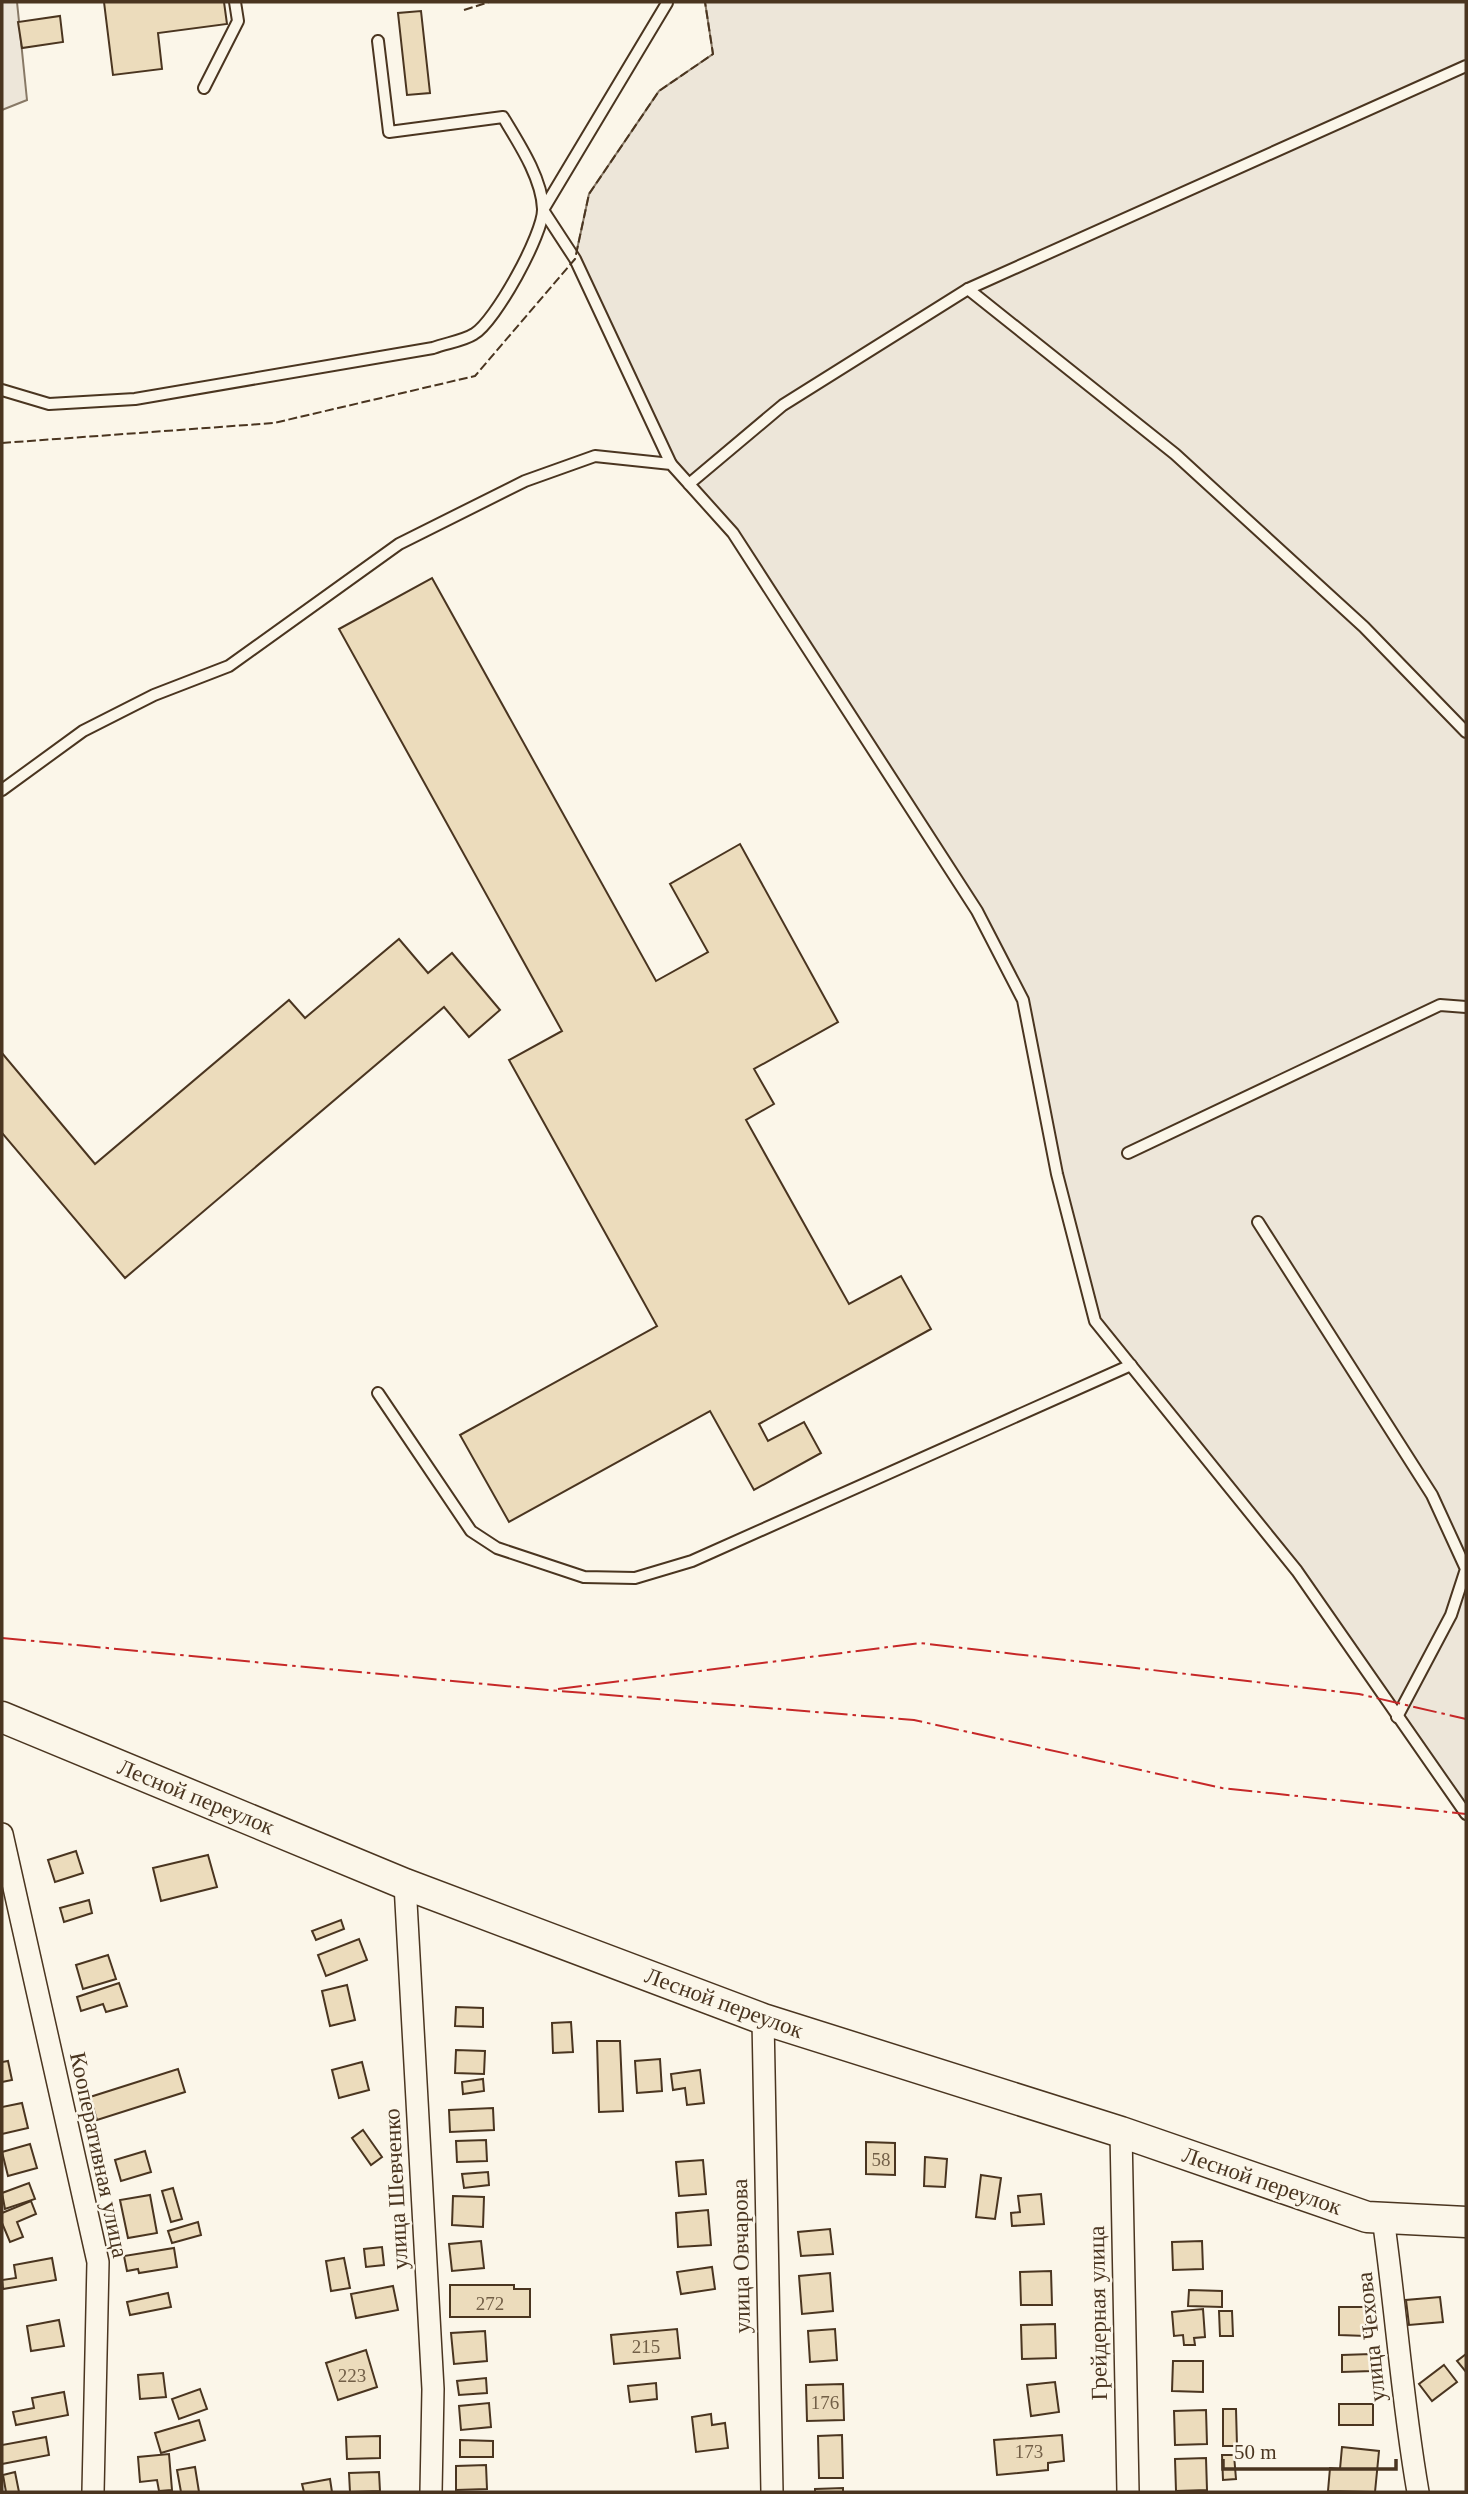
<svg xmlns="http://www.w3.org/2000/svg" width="1468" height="2494" font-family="'Times New Roman',serif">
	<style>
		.green { fill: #ede6d9; stroke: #887966; stroke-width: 2 }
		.building { fill: #ecdcbc; stroke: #4a3520; stroke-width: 2 }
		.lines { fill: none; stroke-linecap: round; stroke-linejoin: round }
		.lane-casing { stroke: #4a3520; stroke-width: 14 }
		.street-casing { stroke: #4a3520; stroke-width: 24 }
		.secondary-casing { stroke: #4a3520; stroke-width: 33 }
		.lane { stroke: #fbf6e9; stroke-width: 10 }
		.street { stroke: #fbf6e9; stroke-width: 21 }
		.secondary { stroke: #fbf6e9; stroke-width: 30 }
		.fence { stroke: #4a3520; stroke-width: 2; stroke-dasharray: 9 3.5; stroke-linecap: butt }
		.power { stroke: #c62828; stroke-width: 2; stroke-dasharray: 24 5 3.5 5; stroke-linecap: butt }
		.labels { text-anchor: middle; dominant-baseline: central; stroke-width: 5; stroke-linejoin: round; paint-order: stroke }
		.number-label { font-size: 19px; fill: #725f47 }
		.street-label { font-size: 23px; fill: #4a3520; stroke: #fbf6e9 }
	</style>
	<rect width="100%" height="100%" fill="#fbf6e9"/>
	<!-- green -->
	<g class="green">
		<path d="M2,2H17L27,100L2,110Z"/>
		<path d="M705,2H1466V1814L1297,1571L1095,1321L1023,1000L977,911L733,533L671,464L575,259L589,194L659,91L713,54Z"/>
	</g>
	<!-- building -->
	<g class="building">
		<path d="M104,2H224L227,24L158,33L162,69L113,75Z"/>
		<path d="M421,11L430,93L407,95L398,13Z"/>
		<path d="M60,16L63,42L22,48L18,22Z"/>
		<path d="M432,578L656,981L708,952L670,884L740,844L838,1022L754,1069L774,1104L746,1120L849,1304L901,1276L931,1329L759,1424L768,1441L804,1422L821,1453L754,1490L710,1411L509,1522L460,1435L657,1326L509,1060L562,1031L339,629Z"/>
		<path d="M399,939L428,973L452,953L500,1010L469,1037L444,1007L125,1278L2,1133V1053L95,1164L289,1000L305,1018Z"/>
		<path d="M76,1851L83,1873L55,1882L48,1860Z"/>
		<path d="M208,1855L217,1887L161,1901L153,1868Z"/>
		<path d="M89,1900L92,1913L64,1922L60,1908Z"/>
		<path d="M341,1920L344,1929L316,1940L312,1931Z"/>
		<path d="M359,1939L367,1960L326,1976L318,1955Z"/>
		<path d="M108,1955L116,1979L83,1989L76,1965Z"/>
		<path d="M119,1983L127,2006L106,2012L103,2004L81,2011L77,1997Z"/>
		<path d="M347,1985L355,2020L330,2026L322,1991Z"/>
		<path d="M456,2007L483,2008V2027L455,2026Z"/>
		<path d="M571,2022L573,2052L553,2053L552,2023Z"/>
		<path d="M597,2041H620L623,2111L599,2112Z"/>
		<path d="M456,2050L485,2051L484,2074L455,2073Z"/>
		<path d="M660,2059L662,2091L637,2093L635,2061Z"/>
		<path d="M8,2061L12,2080L2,2082V2062Z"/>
		<path d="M362,2062L369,2090L339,2098L332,2070Z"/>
		<path d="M178,2069L185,2092L97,2120L90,2097Z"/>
		<path d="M700,2070L704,2103L687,2105L685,2088L673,2090L671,2074Z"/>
		<path d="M483,2079L484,2091L463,2094L462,2082Z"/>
		<path d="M22,2103L28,2128L2,2134V2107Z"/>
		<path d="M493,2108L494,2130L450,2132L449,2110Z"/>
		<path d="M363,2130L382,2157L371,2165L352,2138Z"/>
		<path d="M486,2140L487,2161L457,2162L456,2141Z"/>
		<path d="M866,2142L895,2143V2175L866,2174Z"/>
		<path d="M30,2144L37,2168L8,2176L2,2152Z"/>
		<path d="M145,2151L151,2172L121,2181L115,2160Z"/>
		<path d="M925,2157L947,2159L945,2187L924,2186Z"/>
		<path d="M703,2160L706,2194L679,2196L676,2162Z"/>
		<path d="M488,2172L489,2185L464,2188L462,2174Z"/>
		<path d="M981,2175L1001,2178L995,2219L976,2217Z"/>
		<path d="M29,2183L35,2199L5,2209L2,2193Z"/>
		<path d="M173,2188L182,2219L171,2222L162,2191Z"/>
		<path d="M1041,2194L1044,2224L1012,2226L1011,2213L1020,2212L1018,2196Z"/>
		<path d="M150,2195L157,2233L128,2238L120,2200Z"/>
		<path d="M453,2196L484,2197L483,2227L452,2225Z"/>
		<path d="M31,2201L36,2214L17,2222L23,2237L10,2242L2,2223V2213Z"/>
		<path d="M708,2210L711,2245L678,2247L676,2213Z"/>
		<path d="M198,2222L201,2235L172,2243L168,2231Z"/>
		<path d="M830,2229L833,2254L801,2256L798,2232Z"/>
		<path d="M481,2241L484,2268L452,2271L449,2244Z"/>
		<path d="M1202,2241L1203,2269L1173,2270L1172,2242Z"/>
		<path d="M382,2247L384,2265L366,2267L364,2249Z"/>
		<path d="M174,2248L177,2267L139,2273L138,2269L127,2271L124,2256Z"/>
		<path d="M52,2258L56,2280L3,2289L2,2280L16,2278L14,2265Z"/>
		<path d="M344,2258L350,2288L331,2291L326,2261Z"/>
		<path d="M712,2267L715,2289L681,2294L677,2272Z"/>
		<path d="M1051,2271L1052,2305H1021L1020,2272Z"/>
		<path d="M830,2273L833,2311L802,2314L799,2276Z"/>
		<path d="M450,2285H514V2289H530V2317H450Z"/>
		<path d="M393,2286L398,2310L356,2318L351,2294Z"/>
		<path d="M1189,2290L1222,2291V2307L1188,2306Z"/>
		<path d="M168,2293L171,2307L130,2315L127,2302Z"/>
		<path d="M1440,2297L1443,2322L1409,2325L1406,2300Z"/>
		<path d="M1339,2307H1366V2336L1339,2335Z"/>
		<path d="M1203,2309L1205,2337L1194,2338L1195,2345H1184L1183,2335L1174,2336L1172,2312Z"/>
		<path d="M1219,2311H1232L1233,2336H1220Z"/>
		<path d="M59,2320L64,2346L31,2351L27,2326Z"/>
		<path d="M1055,2324L1056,2358L1022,2359L1021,2325Z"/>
		<path d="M677,2329L680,2358L614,2364L611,2335Z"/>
		<path d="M835,2329L837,2360L810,2362L808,2331Z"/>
		<path d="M485,2331L487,2361L454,2364L451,2333Z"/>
		<path d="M366,2350L377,2387L338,2400L326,2363Z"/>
		<path d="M1371,2354L1372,2371L1342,2372V2355Z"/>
		<path d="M1466,2354V2372L1457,2361Z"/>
		<path d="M1173,2361H1203V2392L1172,2391Z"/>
		<path d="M1444,2365L1457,2382L1432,2401L1419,2384Z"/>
		<path d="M163,2373L166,2397L140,2399L138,2375Z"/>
		<path d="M486,2378L487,2393L459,2395L457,2381Z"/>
		<path d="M1055,2382L1059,2412L1031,2416L1027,2385Z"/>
		<path d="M656,2383L657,2399L630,2402L628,2386Z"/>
		<path d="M843,2384L844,2420L807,2421L806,2385Z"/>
		<path d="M200,2389L207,2409L179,2419L172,2399Z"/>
		<path d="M64,2392L68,2415L16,2425L13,2412L34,2408L32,2398Z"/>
		<path d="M489,2403L491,2427L461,2430L459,2406Z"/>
		<rect x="1339" y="2404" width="34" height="21"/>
		<path d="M1223,2409H1236L1237,2446H1223Z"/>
		<path d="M1206,2410L1207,2444L1175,2445L1174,2411Z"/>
		<path d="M711,2414L712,2425L725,2423L728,2448L696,2452L692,2417Z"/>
		<path d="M199,2420L205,2440L161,2453L155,2433Z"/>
		<path d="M842,2435L843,2478H819L818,2436Z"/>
		<path d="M1062,2435L1064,2461L1048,2463V2470L997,2475L994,2440Z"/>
		<path d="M380,2436V2458L347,2459L346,2437Z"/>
		<path d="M46,2437L49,2455L2,2464V2445Z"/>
		<path d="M460,2440L493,2441V2457H460Z"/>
		<path d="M1342,2447L1379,2451L1375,2492L1328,2491L1330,2468L1340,2469Z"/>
		<path d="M169,2454L172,2490L159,2491L157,2480L140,2482L138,2457Z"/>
		<path d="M1222,2455H1234L1236,2479L1223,2480Z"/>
		<path d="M1206,2458L1207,2490L1176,2491L1175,2459Z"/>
		<path d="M486,2465L487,2489L456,2490V2466Z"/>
		<path d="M195,2467L199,2492H181L177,2470Z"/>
		<path d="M15,2472L19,2492H6L3,2475Z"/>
		<path d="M379,2472L380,2491L350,2492L349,2473Z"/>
		<path d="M330,2479L332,2492H304L302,2484Z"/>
		<path d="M843,2488V2492H815V2489Z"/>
	</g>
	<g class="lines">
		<!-- lane casing -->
		<g class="lane-casing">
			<g id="lane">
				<path d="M667,3L543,210L575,259L671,464"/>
				<path d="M204,88L238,21L235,2"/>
				<path d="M968,289L1175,454L1364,627L1466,732"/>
				<path d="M2,390L49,404L135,399L433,348C446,343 463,341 474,334C495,322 544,233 543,209C542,178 518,142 503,117L389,132L378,41"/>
				<path d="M689,484L783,405L968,289L1466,66"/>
				<path d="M2,790L83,731L154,695L229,666L399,544L525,481L595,456L671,464L733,533L977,911L1023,1000L1057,1174L1095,1321L1297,1571L1466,1814"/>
				<path d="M1128,1153L1440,1005L1466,1007"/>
				<path d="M1258,1222L1432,1495L1466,1569L1451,1615L1397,1717"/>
				<path d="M378,1393L471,1531L497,1548L584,1577L635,1578L692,1561L1131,1365"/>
			</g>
		</g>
		<!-- street casing -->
		<g class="street-casing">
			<g id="street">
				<path d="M2,1834L98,2262L93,2492"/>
				<path d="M405,1884L433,2389L431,2492"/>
				<path d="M763,2019L772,2492"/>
				<path d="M1121,2132L1128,2492"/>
				<path d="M1383,2218C1396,2309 1402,2401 1418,2492"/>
			</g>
		</g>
		<!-- secondary casing -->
		<g class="secondary-casing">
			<path id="secondary" d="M2,1717L405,1884L763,2019L1121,2132L1367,2217L1466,2222"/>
		</g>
		<!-- lane -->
		<use href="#lane" class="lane"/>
		<!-- street -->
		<use href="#street" class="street"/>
		<!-- secondary -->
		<use href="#secondary" class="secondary"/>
		<!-- fence -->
		<g class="fence">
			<path d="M464,10L489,2"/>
			<path d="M2,443L274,423L475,376L575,259L589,194L659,91L713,54L705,2"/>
		</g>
		<!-- power -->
		<g class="power">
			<path d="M2,1638L548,1690L914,1720L1222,1788L1466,1814"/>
			<path d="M558,1689L920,1643L1359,1694L1466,1719"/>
		</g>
	</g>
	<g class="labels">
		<!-- number labels -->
		<g class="number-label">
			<text x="881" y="2159">58</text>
			<text x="490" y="2303">272</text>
			<text x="646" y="2346">215</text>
			<text x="352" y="2375">223</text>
			<text x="825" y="2402">176</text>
			<text x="1029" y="2451">173</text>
		</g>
		<!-- street labels -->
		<g class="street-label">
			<text transform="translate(196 1797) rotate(22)">Лесной переулок</text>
			<text transform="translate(724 2003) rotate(20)">Лесной переулок</text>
			<text transform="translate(99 2155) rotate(78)">Кооперативная улица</text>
			<text transform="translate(1262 2181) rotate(19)">Лесной переулок</text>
			<text transform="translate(396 2189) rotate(-93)">улица Шевченко</text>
			<text transform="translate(741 2256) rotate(-91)">улица Овчарова</text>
			<text transform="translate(1098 2313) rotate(-91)">Грейдерная улица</text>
			<text transform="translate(1371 2337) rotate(-96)">улица Чехова</text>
		</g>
	</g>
	<!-- border -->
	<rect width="1468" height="2494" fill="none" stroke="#4a3520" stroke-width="7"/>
	<!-- scale -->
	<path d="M1223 2459v10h173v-10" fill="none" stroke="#4a3520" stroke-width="3.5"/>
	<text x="1234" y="2459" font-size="21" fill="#4a3520" stroke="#fbf6e9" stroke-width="5" paint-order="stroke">50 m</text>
</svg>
